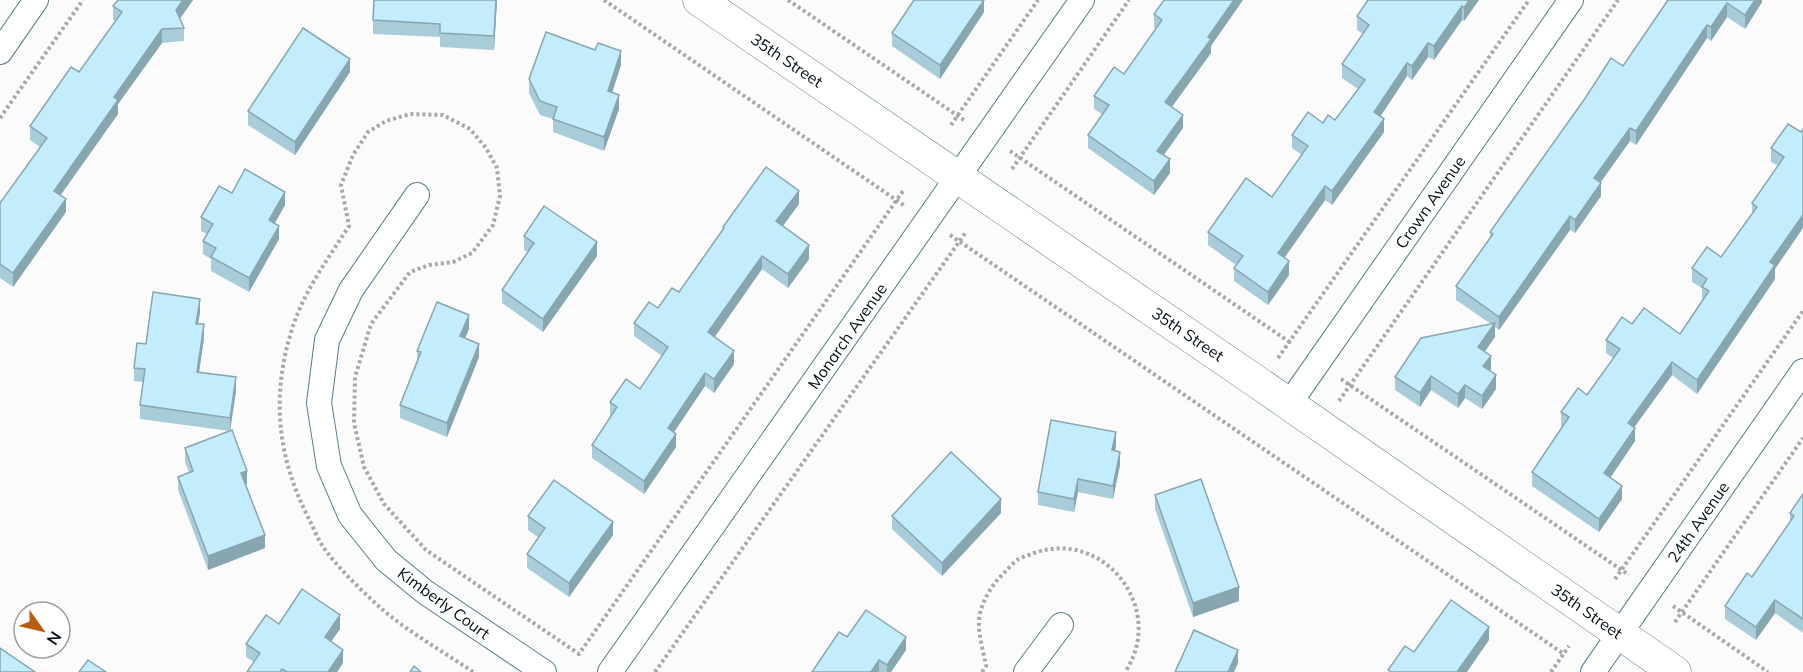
<svg xmlns="http://www.w3.org/2000/svg" width="1803" height="672" font-family="Mulish,sans-serif">
	<style>
		.lines { fill: none; stroke-linecap: round; stroke-linejoin: round }
		.minor-casing { stroke: #567c8a; stroke-width: 26 }
		.tertiary-casing { stroke: #567c8a; stroke-width: 33 }
		.path { stroke: #a5a9ab; stroke-width: 4; stroke-dasharray: 3 3; stroke-linecap: butt }
		.minor { stroke: #fff; stroke-width: 24 }
		.tertiary { stroke: #fff; stroke-width: 32 }
		.wall { fill: #a8ccd9 }
		.shaded-wall { fill: #88a6b0 }
		.building { fill: #c3edfc; stroke: #88a6b0; stroke-width: 1.5 }
		.labels { text-anchor: middle; dominant-baseline: central; stroke-width: 5; stroke-linejoin: round; paint-order: stroke }
		.street-label { font-size: 16px; fill: #020f14; stroke: #fff }
	</style>
	<rect width="100%" height="100%" fill="#fbfbfb"/>
	<g class="lines">
		<!-- minor casing -->
		<g class="minor-casing">
			<g id="minor">
				<path d="M0,52L36,0"/>
				<path d="M417,195L351,290L327,340L319,403L329,466L350,515L386,560L425,592L544,672"/>
				<path d="M1289,404L1571,0"/>
				<path d="M610,672L1082,0"/>
				<path d="M1026,672L1061,625"/>
				<path d="M1593,672L1803,371"/>
			</g>
		</g>
		<!-- tertiary casing -->
		<g class="tertiary-casing">
			<path id="tertiary" d="M699,0L1260,384L1675,672"/>
		</g>
		<!-- path -->
		<g class="path">
			<path d="M604,0L905,206"/>
			<path d="M788,0L964,120"/>
			<path d="M0,118L83,0"/>
			<path d="M951,125L1038,0"/>
			<path d="M1010,151L1291,343"/>
			<path d="M1012,169L1129,0"/>
			<path d="M950,235L1564,654"/>
			<path d="M1278,358L1529,0"/>
			<path d="M1341,379L1629,575"/>
			<path d="M1339,401L1618,0"/>
			<path d="M1615,579L1803,311"/>
			<path d="M1673,606L1768,672"/>
			<path d="M1675,622L1803,438"/>
			<path d="M473,672C444,652 410,633 383,610C363,592 342,572 326,551C319,542 314,529 309,519C277,457 271,396 292,329C304,291 328,259 349,226L341,185L353,155L368,132L386,121L410,114L443,115L470,129L486,148L497,168L500,196L493,225L472,253L453,262L429,265L410,272L371,324L355,377L354,423L364,467L384,504L426,550L579,654L903,191"/>
			<path d="M655,672L966,232"/>
			<path d="M982,672L986,666C984,653 979,638 979,625C978,607 991,585 1004,573C1008,569 1013,563 1017,560C1022,557 1029,555 1034,553C1105,528 1167,610 1125,672"/>
			<path d="M1551,672L1569,646"/>
		</g>
		<!-- minor -->
		<use href="#minor" class="minor"/>
		<!-- tertiary -->
		<use href="#tertiary" class="tertiary"/>
	</g>
	<!-- wall -->
	<g class="wall">
		<path d="M118,0H193L180,19L184,28V41L162,43L118,104V114L61,195L66,212L13,287L0,278V203L40,147L30,140V126L79,72L116,21L113,20V6Z"/>
		<path d="M497,0L494,50L440,47V37L373,34V20Z"/>
		<path d="M984,0V12L940,79L892,46V33Z"/>
		<path d="M1368,0H1479L1464,21L1462,20L1434,60L1428,57L1412,80L1407,76L1380,117L1384,132L1332,205L1325,200L1284,258L1289,275L1268,305L1234,281V268L1236,265L1208,245V232L1272,197L1302,155L1292,148V135L1323,123L1335,120L1358,89L1342,78V64L1363,34L1357,30V16Z"/>
		<path d="M1666,0H1762V2L1745,29L1727,17L1711,41L1707,38L1636,145L1630,141L1601,182V196L1575,233L1570,230L1499,330L1495,327V337L1485,351L1491,369L1490,371L1496,389L1482,409L1465,398L1458,408L1431,390L1420,407L1395,390V377L1491,324L1456,300V286L1490,237V232L1623,66L1666,2Z"/>
		<path d="M1154,14L1211,46V53L1172,107L1183,128L1164,155L1170,173L1154,195L1088,148V135L1102,114L1094,109V96L1124,74L1156,29L1154,27Z"/>
		<path d="M621,65L612,93L619,109L604,151L553,132V119L540,115L529,93V79Z"/>
		<path d="M350,72L295,155L248,125V111Z"/>
		<path d="M1801,132L1775,269V279L1697,394L1672,375L1634,427L1635,441L1610,478L1622,499L1599,532L1532,486V472L1562,427L1561,426V412L1587,395L1613,358L1606,353V340L1632,324L1680,334L1702,300V288L1692,282V268L1721,257L1752,214V203L1778,166L1771,162V148Z"/>
		<path d="M232,193L285,205L275,223L279,239L249,292L211,271V259L203,254V241L207,234L201,231V217Z"/>
		<path d="M799,204L783,226L809,259L788,288L762,269L715,337L734,364L714,393L705,386L674,432L676,447L644,494L592,458V445L611,417L610,416V402L640,389L662,356L634,336V323L658,308L679,292L723,230V227Z"/>
		<path d="M524,236L597,256L543,332L502,303V290L528,252L524,250Z"/>
		<path d="M200,312L198,324L204,338L199,372L236,391L230,431L265,548L208,570L178,490V477L189,472L185,462V448L230,431L140,419V405L143,382L134,381V368L146,344Z"/>
		<path d="M469,329L465,338L479,357L447,437L400,418V405L417,360V351Z"/>
		<path d="M1116,446L1115,451L1120,465L1113,499L1078,492L1074,512L1038,505V492Z"/>
		<path d="M1803,494V633L1775,613L1756,640L1725,619V606L1752,577L1790,522V513Z"/>
		<path d="M1155,495L1239,601L1193,617L1155,509Z"/>
		<path d="M1001,513L942,576L892,529V516Z"/>
		<path d="M528,516L613,535L569,597L527,568V554L539,538L528,530Z"/>
		<path d="M279,624L340,629L331,641L343,663L337,672H247L254,662L246,657V644Z"/>
		<path d="M847,637L906,650L891,672H812Z"/>
	</g>
	<!-- shaded-wall -->
	<g class="shaded-wall">
		<path d="M183,0H193L176,24V10Z"/>
		<path d="M496,0H497L494,50V36Z"/>
		<path d="M984,0V12L940,79V65Z"/>
		<path d="M1234,0H1243L1211,46V53L1165,116V102L1208,37Z"/>
		<path d="M1469,0H1479L1464,21V8Z"/>
		<path d="M1755,0H1762V2L1745,29V15Z"/>
		<path d="M1727,3V17L1711,41V27Z"/>
		<path d="M1462,6V20L1434,60V46Z"/>
		<path d="M1707,25V38L1636,145V131Z"/>
		<path d="M162,29V43L118,104V114L54,204V191L114,97Z"/>
		<path d="M1428,43V57L1412,80V66Z"/>
		<path d="M621,51V65L608,105V91Z"/>
		<path d="M350,59V72L295,155V142Z"/>
		<path d="M1407,63V76L1374,126V112Z"/>
		<path d="M619,95V109L604,151V137Z"/>
		<path d="M1183,115V128L1157,164V151Z"/>
		<path d="M1384,119V132L1332,205V191Z"/>
		<path d="M1630,128V141L1594,191V178Z"/>
		<path d="M1170,159V173L1154,195V181Z"/>
		<path d="M1601,183V196L1575,233V220Z"/>
		<path d="M1325,186V200L1278,267V253Z"/>
		<path d="M799,191V204L776,235V221Z"/>
		<path d="M285,192V205L269,233V220Z"/>
		<path d="M66,199V212L13,287V273Z"/>
		<path d="M1803,215V228L1775,269V279L1697,394V380L1770,262Z"/>
		<path d="M1570,216V230L1499,330V317Z"/>
		<path d="M279,226V239L249,292V278Z"/>
		<path d="M597,242V256L543,332V319Z"/>
		<path d="M809,245V259L788,288V274Z"/>
		<path d="M762,256V269L708,346V332Z"/>
		<path d="M1289,261V275L1268,305V292Z"/>
		<path d="M200,299V312L196,337V324Z"/>
		<path d="M469,315V329L460,349V336Z"/>
		<path d="M1495,323V337L1478,361V347Z"/>
		<path d="M204,324V338L197,386V372Z"/>
		<path d="M479,344V357L447,437V423Z"/>
		<path d="M734,351V364L714,393V379Z"/>
		<path d="M1491,356V369L1483,380V366Z"/>
		<path d="M1672,362V375L1628,436V423Z"/>
		<path d="M705,373V386L668,441V428Z"/>
		<path d="M1496,375V389L1482,409V396Z"/>
		<path d="M1431,376V390L1420,407V393Z"/>
		<path d="M236,377V391L230,431V418Z"/>
		<path d="M1465,385V398L1458,408V394Z"/>
		<path d="M1635,428V441L1604,487V473Z"/>
		<path d="M1116,432V446L1112,464V450Z"/>
		<path d="M676,434V447L644,494V481Z"/>
		<path d="M1120,452V465L1113,499V486Z"/>
		<path d="M247,471V484L241,486V473Z"/>
		<path d="M1078,479V492L1074,512V499Z"/>
		<path d="M1622,486V499L1599,532V519Z"/>
		<path d="M1001,499V513L942,576V563Z"/>
		<path d="M613,522V535L569,597V583Z"/>
		<path d="M265,535V548L208,570V556Z"/>
		<path d="M1239,587V601L1193,617V603Z"/>
		<path d="M1775,600V613L1756,640V627Z"/>
		<path d="M340,615V629L325,650V637Z"/>
		<path d="M1489,627V640L1467,672H1457Z"/>
		<path d="M906,637V650L891,672H887V665Z"/>
		<path d="M343,650V663L337,672H328Z"/>
		<path d="M1238,650V663L1234,672H1228Z"/>
		<path d="M879,660V672H871Z"/>
	</g>
	<!-- building -->
	<g class="building">
		<path d="M118,0H183L176,10L184,28L162,29L114,97L118,100L54,191L66,199L13,273L0,264V203L47,138L30,126L71,67L79,72L122,12L113,6Z"/>
		<path d="M374,0H496L494,36L440,33V24L373,20Z"/>
		<path d="M914,0H984L940,65L892,33Z"/>
		<path d="M1164,0H1234L1208,37L1211,39L1165,102L1183,115L1157,151L1170,159L1154,181L1088,135L1109,105L1094,96L1114,67L1124,74L1162,20L1154,14Z"/>
		<path d="M1368,0H1469L1464,8L1462,6L1434,46L1428,43L1412,66L1407,63L1374,112L1384,119L1332,191L1325,186L1278,253L1289,261L1268,292L1234,268L1243,256L1208,232L1246,178L1272,197L1308,146L1292,135L1308,112L1323,123L1328,115L1335,120L1365,80L1342,64L1369,25L1357,16Z"/>
		<path d="M1668,0H1755L1745,15L1727,3L1711,27L1707,25L1636,131L1630,128L1594,178L1601,183L1575,220L1570,216L1499,317L1456,286L1493,234L1490,232L1586,97L1611,58L1623,66Z"/>
		<path d="M303,28L350,59L295,142L248,111Z"/>
		<path d="M546,32L595,50L598,43L621,51L608,91L619,95L604,137L553,119L557,107L540,101L529,79Z"/>
		<path d="M1788,124L1801,132L1803,129V215L1770,262L1775,265L1697,380L1672,362L1628,423L1635,428L1604,473L1622,486L1599,519L1532,472L1569,417L1561,412L1578,388L1587,395L1620,349L1606,340L1622,317L1632,324L1644,308L1680,334L1709,291L1702,287L1707,279L1692,268L1707,247L1721,257L1757,207L1752,203L1784,157L1771,148Z"/>
		<path d="M766,167L799,191L776,221L809,245L788,274L762,256L708,332L734,351L714,379L705,373L668,428L676,434L644,481L592,445L617,407L610,402L626,379L640,389L668,347L634,323L649,302L658,308L672,288L679,292L724,228L723,227Z"/>
		<path d="M245,169L285,192L269,220L279,226L249,278L211,257L216,248L203,241L213,224L201,217L219,186L232,193Z"/>
		<path d="M544,206L597,242L543,319L502,290L534,243L524,236Z"/>
		<path d="M153,292L200,299L196,324H204L197,372L236,377L230,418L140,405L145,369L134,368L137,343L146,344Z"/>
		<path d="M437,302L469,315L460,336L479,344L447,423L400,405L421,352L417,351Z"/>
		<path d="M1495,323L1478,347L1491,356L1483,366L1496,375L1482,396L1465,385L1458,394L1431,376L1420,393L1395,377L1421,338Z"/>
		<path d="M1051,420L1116,432L1112,450L1120,452L1113,486L1078,479L1074,499L1038,492Z"/>
		<path d="M232,430L247,471L241,473L265,535L208,556L178,477L193,471L185,448Z"/>
		<path d="M951,452L1001,499L942,563L892,516Z"/>
		<path d="M1201,479L1239,587L1193,603L1155,495Z"/>
		<path d="M554,480L613,522L569,583L527,554L545,528L528,516Z"/>
		<path d="M1803,494V619L1775,600L1756,627L1725,606L1747,573L1752,577L1794,516L1790,513Z"/>
		<path d="M302,589L340,615L325,637L343,650L328,672H287L282,669L280,672H247L260,653L246,644L266,615L279,624Z"/>
		<path d="M1451,600L1489,627L1457,672H1391L1388,670L1405,646L1414,652Z"/>
		<path d="M866,610L906,637L887,665L879,660L871,672H812L839,632L847,637Z"/>
		<path d="M1194,630L1238,650L1228,672H1175Z"/>
		<path d="M0,648L35,672H0Z"/>
		<path d="M88,660L106,672H79Z"/>
		<path d="M414,666L421,672H410Z"/>
	</g>
	<g class="labels">
		<!-- street labels -->
		<g class="street-label">
			<text transform="translate(787 60) rotate(34)">35th Street</text>
			<text transform="translate(1430 202) rotate(-55)">Crown Avenue</text>
			<text transform="translate(1188 334) rotate(34)">35th Street</text>
			<text transform="translate(847 336) rotate(-55)">Monarch Avenue</text>
			<text transform="translate(1698 522) rotate(-55)">24th Avenue</text>
			<text transform="translate(444 603) rotate(36)">Kimberly Court</text>
			<text transform="translate(1587 611) rotate(35)">35th Street</text>
		</g>
	</g>
	<!-- north arrow -->
	<g transform="translate(42 630) rotate(124)"><circle r="28" fill="#ffffff" stroke="#9a9fa1" stroke-width="1.5"/>
	<path d="M0-4.5L10 22L0 15L-10 22Z" fill="#bb5e0b"/>
	<text y="-9" font-size="16" font-weight="bold" text-anchor="middle" fill="#020f14">N</text>
	</g>
</svg>
